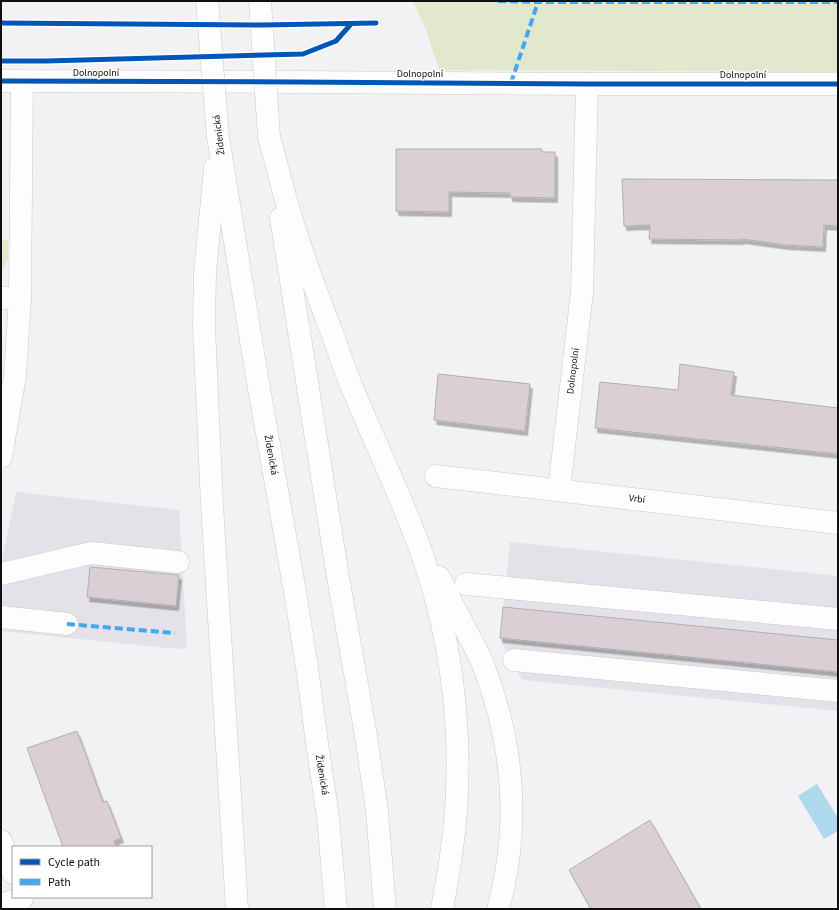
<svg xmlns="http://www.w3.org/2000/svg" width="839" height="910" font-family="'Source Sans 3',sans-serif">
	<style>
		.built { fill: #e5e1e8 }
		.green { fill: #e1e8cc }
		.water { fill: #aed8ec }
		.building { fill: #dacfd4; stroke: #b1b0b0; filter: url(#shadow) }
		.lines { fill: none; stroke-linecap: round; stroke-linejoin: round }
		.minor-casing { stroke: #cac9cb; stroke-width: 23 }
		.highway-casing { stroke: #cac9cb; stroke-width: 23 }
		.minor { stroke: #fdfdfd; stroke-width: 22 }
		.highway { stroke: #fdfdfd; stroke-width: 22 }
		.highway-bridge-casing { stroke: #cac9cb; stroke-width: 23; stroke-linecap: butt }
		.highway-bridge { stroke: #fdfdfd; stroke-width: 22 }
		.quiet { stroke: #3fa9f5; stroke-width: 4; stroke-dasharray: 8 4; stroke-linecap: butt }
		.cycleway-casing { stroke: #fff; stroke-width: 8 }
		.cycleway { stroke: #0057b8; stroke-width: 5 }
		.labels { text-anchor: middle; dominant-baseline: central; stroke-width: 3; stroke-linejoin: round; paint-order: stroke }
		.street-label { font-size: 10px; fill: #100f11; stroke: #fff }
	</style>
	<defs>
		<filter id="shadow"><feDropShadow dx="2.5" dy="4.5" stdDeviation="0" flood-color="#0004"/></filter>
	</defs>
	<rect width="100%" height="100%" fill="#f2f1f3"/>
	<!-- built -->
	<g class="built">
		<path d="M16,492L179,510L187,649L167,648L1,631V565Z"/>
		<path d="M510,542L838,576V711L522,680L500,638Z"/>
	</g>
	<!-- green -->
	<g class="green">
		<path d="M413,1H838V72L439,70L426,30Z"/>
		<path d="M1,240H8V260L1,271Z"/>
	</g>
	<!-- water -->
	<path class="water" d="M817,784L838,818V831L824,839L798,796Z"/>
	<!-- building -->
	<g class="building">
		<path d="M396,149H542V152H555V198L510,197V193L449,192V212L396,211Z"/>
		<path d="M622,179L838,180V226L824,225L823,247L786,245L742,239V240L649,239L650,225L624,226Z"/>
		<path d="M680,364L734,372L731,395L838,408V454L595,428L600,382L678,390Z"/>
		<path d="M438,374L530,384L525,431L434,420Z"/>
		<path d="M90,567L179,575L176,606L87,597Z"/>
		<path d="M503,607L838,640V672L500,638Z"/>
		<path d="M77,731L103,802L107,801L121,838L114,841L116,847H63L27,748Z"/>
		<path d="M650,820L701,909H591L569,870Z"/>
	</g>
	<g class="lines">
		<!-- minor casing -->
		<g class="minor-casing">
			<g id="minor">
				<path d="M1,81L295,82L587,84H838"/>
				<path d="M1,298H20"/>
				<path d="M1,457L15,376L20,298L22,82"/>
				<path d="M436,476L838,523"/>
				<path d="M559,490L582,292L587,84"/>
				<path d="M1,574L91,553L178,562"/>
				<path d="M466,584L838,619"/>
				<path d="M1,617L67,624"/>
				<path d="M514,660L838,691"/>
				<path d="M1,841L13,873"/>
				<path d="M1,905L22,898"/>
			</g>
		</g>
		<!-- highway casing -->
		<g class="highway-casing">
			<g id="highway">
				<path d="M218,137L257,377L294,586L307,667L317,743L328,817L336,909"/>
				<path d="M269,137C278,168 285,200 295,230C306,265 319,299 332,333C339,352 345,371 353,390C376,445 402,498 422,554C453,642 464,740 454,833C451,859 447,884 442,909"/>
				<path d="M215,168L205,273L204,328L212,504L237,909"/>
				<path d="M281,218L338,577L366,736L377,811L385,909"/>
				<path d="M439,577C448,596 458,615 468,634C473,644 479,654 483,664C508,729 518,798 507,867C505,881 502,895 498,909"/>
			</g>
		</g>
		<!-- minor -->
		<use href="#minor" class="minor"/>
		<!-- highway -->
		<use href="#highway" class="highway"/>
		<!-- highway-bridge casing -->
		<g class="highway-bridge-casing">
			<g id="highway-bridge">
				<path d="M207,1L218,137"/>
				<path d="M260,1L269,137"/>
			</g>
		</g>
		<!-- highway-bridge -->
		<use href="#highway-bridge" class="highway-bridge"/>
		<!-- quiet -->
		<g class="quiet">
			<path d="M498,1L538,2H838"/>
			<path d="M511,83L538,2"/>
			<path d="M67,624L175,633"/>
		</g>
		<!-- cycleway casing -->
		<g class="cycleway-casing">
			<g id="cycleway">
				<path d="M1,23L262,25L376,23"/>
				<path d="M1,61H46L303,54L336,41L351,24"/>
				<path d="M1,81L295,82L587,84H838"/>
			</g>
		</g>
		<!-- cycleway -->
		<use href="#cycleway" class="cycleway"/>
	</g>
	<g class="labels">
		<!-- street labels -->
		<g class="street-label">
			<text x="96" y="73">Dolnopolní</text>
			<text x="420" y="74">Dolnopolní</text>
			<text x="743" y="75">Dolnopolní</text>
			<text transform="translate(219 135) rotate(-97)">Židenická</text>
			<text transform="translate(573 371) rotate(-83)">Dolnopolní</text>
			<text transform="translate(271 455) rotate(80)">Židenická</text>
			<text transform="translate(637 499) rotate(7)">Vrbí</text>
			<text transform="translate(322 775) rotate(81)">Židenická</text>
		</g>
	</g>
	<!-- border -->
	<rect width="839" height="910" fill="none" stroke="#100f11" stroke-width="4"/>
	<!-- legend -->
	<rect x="12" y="846" width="140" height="52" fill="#ffffff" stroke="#9f9fa0"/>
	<rect x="20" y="859" width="20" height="6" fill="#0057b8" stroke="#9f9fa0"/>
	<text x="48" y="866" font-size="12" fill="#100f11">Cycle path</text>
	<rect x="20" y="879" width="20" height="6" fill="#3fa9f5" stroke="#9f9fa0"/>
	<text x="48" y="886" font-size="12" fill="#100f11">Path</text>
</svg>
